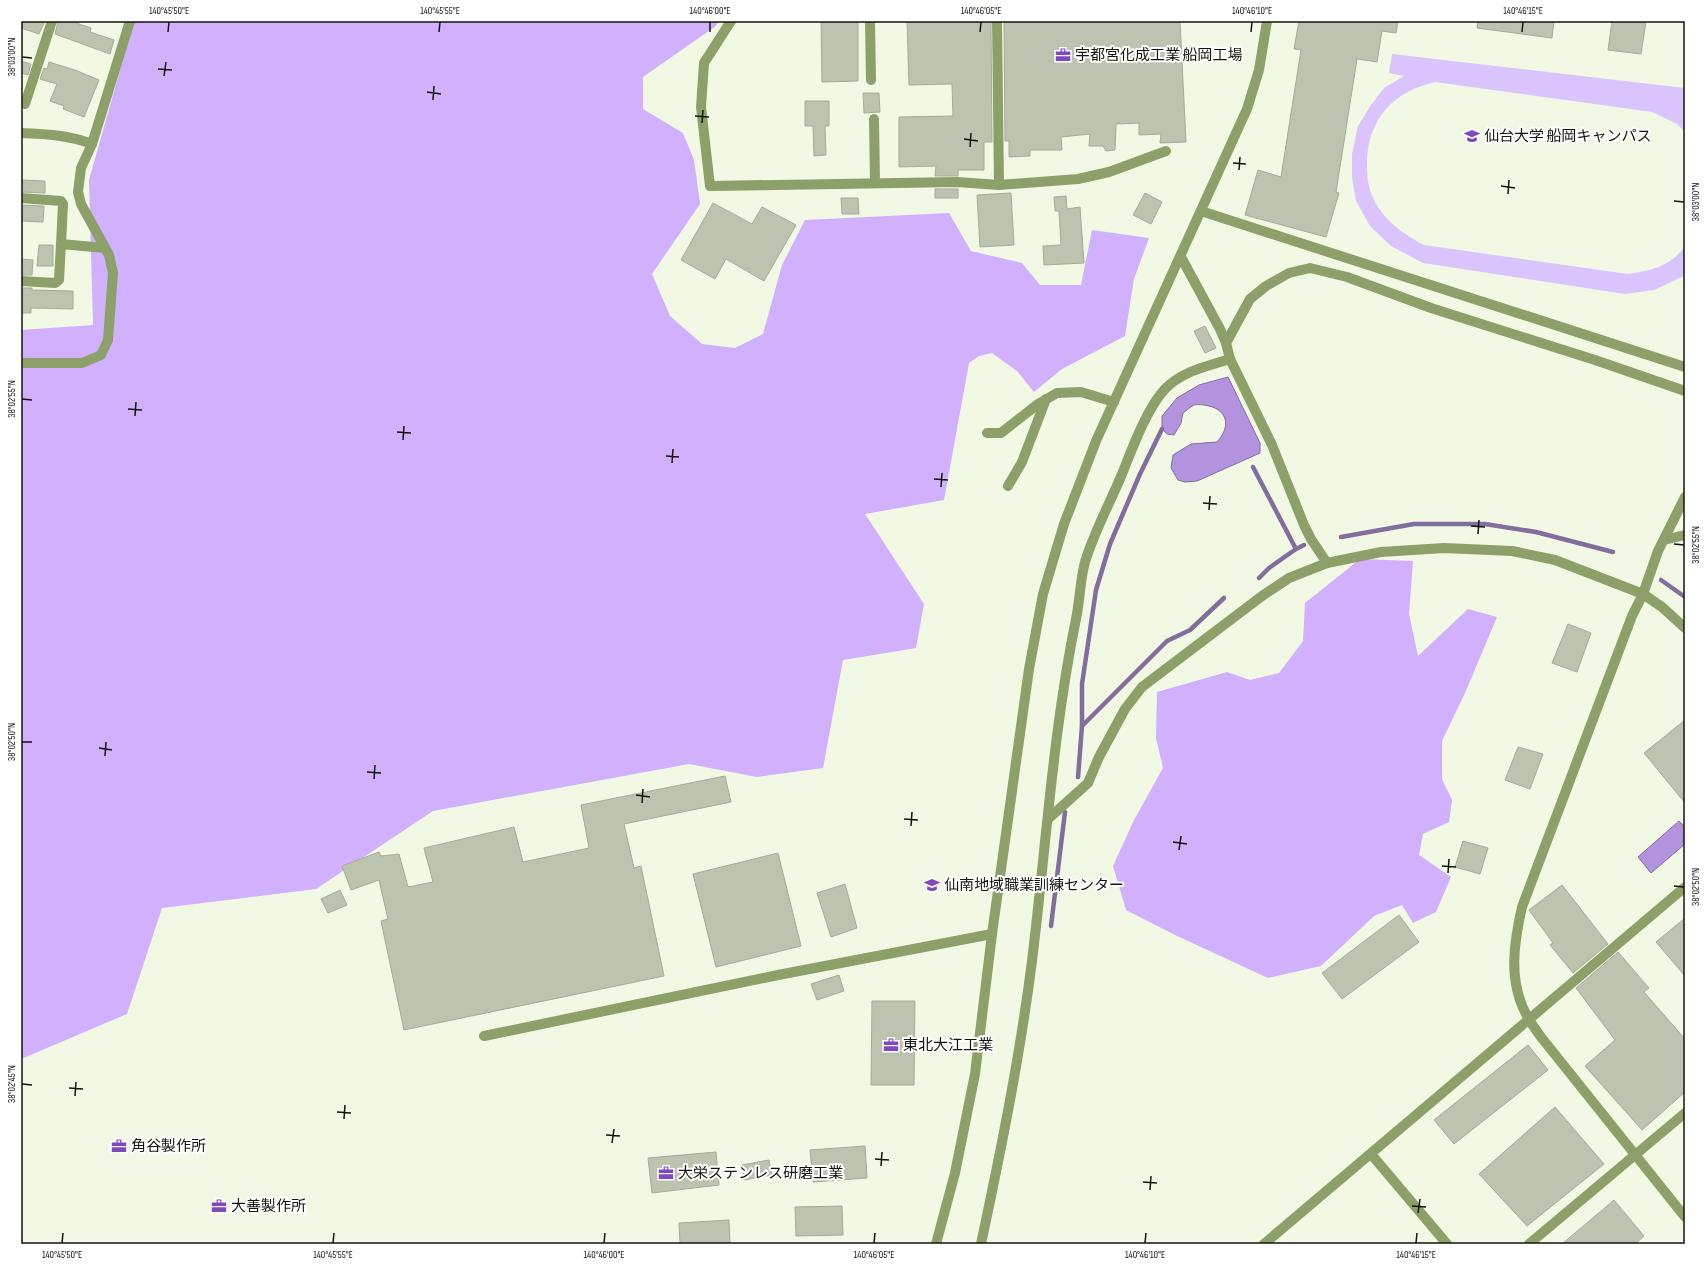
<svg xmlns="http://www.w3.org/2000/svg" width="1706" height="1265" font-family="'Sofia Sans Condensed','Noto Sans JP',sans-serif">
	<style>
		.green { fill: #dbc4fd }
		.forest { fill: #d1b0fe }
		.water { fill: #b393de; stroke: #836d9f }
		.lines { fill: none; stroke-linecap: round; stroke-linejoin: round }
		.stream { stroke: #836d9f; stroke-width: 4.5 }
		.building { fill: #bcc3af; stroke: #a4ab98 }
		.minor { stroke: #8ea06a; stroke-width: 10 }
		.ticks { fill: none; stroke: #12150d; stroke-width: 1.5 }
		.labels { text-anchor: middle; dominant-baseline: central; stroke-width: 4; stroke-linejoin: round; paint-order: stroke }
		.poi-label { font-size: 15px; fill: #12150d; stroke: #fff; text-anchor: start }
		.neatline { fill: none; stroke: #12150d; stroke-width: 1.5 }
		.ticks-label { font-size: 10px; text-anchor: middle; fill: #12150d }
	</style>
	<rect width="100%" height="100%" fill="#f1f9e4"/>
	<!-- green -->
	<path class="green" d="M1392,54L1685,88V132L1677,124L1652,112L1435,82C1395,91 1369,117 1367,160C1367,169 1367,181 1370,190C1378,216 1401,233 1424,245L1628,274C1653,270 1668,267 1685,247V273L1682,277L1654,290L1625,294L1423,263L1391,246L1370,226L1356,201L1352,178V154L1358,126L1371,105L1384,88L1404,76L1389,73Z"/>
	<!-- forest -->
	<g class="forest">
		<path d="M134,21H719L716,26L643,77V109L683,133L694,160L700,204L652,274L670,316L702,344L735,348L763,334L782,265L805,220L949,213L971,251L1022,263L1040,285H1081L1092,230L1149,238L1134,279L1125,336L1062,369L1034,392L1017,371L992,353L979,356L969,363L944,500L865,514L924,604L916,648L843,660L823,768L757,777L689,764L433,811L316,889L162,908L127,1014L21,1059V330L93,325L89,180Z"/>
		<path d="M1360,559L1413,561L1409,614L1418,656L1468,609L1497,617L1465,693L1442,741V779L1452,800L1449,822L1423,834L1419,855L1451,877L1436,912L1413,923L1402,905L1374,916L1321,966L1268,978L1175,935L1126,910L1113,866L1134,820L1163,768L1156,738L1157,692L1227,672L1250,680L1279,673L1303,641L1305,603Z"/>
	</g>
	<!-- water -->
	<g class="water">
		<path d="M1228,377L1260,443V453L1197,481L1185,482L1178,480L1171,468L1173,455L1191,444L1217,442C1230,428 1229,411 1209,406C1205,405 1198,404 1194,405C1190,407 1186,411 1183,413L1181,423L1174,435L1167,434L1162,429V416L1177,398L1199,385Z"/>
		<path d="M1679,821L1685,827V844L1651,873L1638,857Z"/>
	</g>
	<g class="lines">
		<!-- stream -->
		<g class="stream">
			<path d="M1253,467L1296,549L1269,568L1259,578"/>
			<path d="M1341,537L1414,524H1485L1536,532L1613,552"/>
			<path d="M1296,549L1304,545"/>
			<path d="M1661,580L1685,597"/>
			<path d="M1082,726L1167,641L1190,630L1224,598"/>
			<path d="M1078,777L1082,726V684L1096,590L1110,544L1140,474L1162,429"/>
			<path d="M1051,926L1065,812"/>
		</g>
	</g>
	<!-- building -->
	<g class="building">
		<path d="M21,21H45L39,34L21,28Z"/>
		<path d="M58,21H70L91,28L90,32L114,40L110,54L55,34Z"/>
		<path d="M821,21H858V81L822,82Z"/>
		<path d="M907,21H991L992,142H984V170H958V176H935L936,166L899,167V117L953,116L952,84L909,85Z"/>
		<path d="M1004,21H1180L1186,142L1160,143L1161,134L1139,135V123L1116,124L1115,150L1106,151L1103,146H1089L1090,134L1061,137L1062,150H1030V156L1009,157V141H1005Z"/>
		<path d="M1299,21H1398L1396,33L1382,31L1377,62L1357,59L1336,192L1339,193L1326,237L1245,215L1258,170L1281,177L1301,50L1294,49Z"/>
		<path d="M1478,21H1554L1552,38L1477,28Z"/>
		<path d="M1612,21H1646L1641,54L1608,50Z"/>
		<path d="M21,61L31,64L28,75L21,73Z"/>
		<path d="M49,62L75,70L99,80L84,117L63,109L64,106L50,101L57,84L40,79L44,68L47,69Z"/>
		<path d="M863,93H879L880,112L864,113Z"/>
		<path d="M805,101H829V126H825L826,155L814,156L813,126H805Z"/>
		<path d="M21,180L45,181V193L21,192Z"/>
		<rect x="935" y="189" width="23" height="9"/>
		<path d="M1011,193L1014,245L980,247L977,195Z"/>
		<path d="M1145,193L1162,202L1151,224L1133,215Z"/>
		<path d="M1066,196L1067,209L1080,207L1084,263L1044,265L1043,246L1061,245L1059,211H1055L1054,197Z"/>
		<path d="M841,198H858L859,214H842Z"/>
		<path d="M713,203L752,224L762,207L796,225L764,281L726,259L715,279L681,260Z"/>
		<path d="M21,205L44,206L43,222L21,221Z"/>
		<path d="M39,245H53V266H37Z"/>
		<path d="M21,259L33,260L32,275H21Z"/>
		<path d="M21,288H32V290L73,291V309L31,308V313H21Z"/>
		<path d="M1205,326L1216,348L1205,353L1194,331Z"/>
		<path d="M1568,624L1591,633L1577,672L1552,663Z"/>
		<path d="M1685,720V803L1644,753Z"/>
		<path d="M1518,747L1543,754L1530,789L1505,780Z"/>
		<path d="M725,776L731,802L624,824L634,868L641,866L664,976L404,1030L381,921L388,919L379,880L351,890L342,866L379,852L381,856L399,854L408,887L433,882L424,848L514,827L523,862L589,848L581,805Z"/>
		<path d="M1463,841L1488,848L1480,874L1455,867Z"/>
		<path d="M778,853L801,946L716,967L693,874Z"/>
		<path d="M845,884L857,928L831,937L817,893Z"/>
		<path d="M1562,885L1608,944L1573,973L1550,945L1553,943L1529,910Z"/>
		<path d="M340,890L347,905L328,913L321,899Z"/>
		<path d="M1399,915L1419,942L1342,999L1322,973Z"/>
		<path d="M1685,918V976L1656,942Z"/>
		<path d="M1618,952L1649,988L1644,992L1685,1039V1092L1642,1130L1585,1066L1615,1040L1576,988Z"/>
		<path d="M839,975L844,991L817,1000L811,984Z"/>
		<path d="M872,1001H915L914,1085H871Z"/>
		<path d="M1528,1045L1548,1070L1454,1144L1434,1120Z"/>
		<path d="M1555,1107L1604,1164L1527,1226L1479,1174Z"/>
		<path d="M865,1146L867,1178L813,1182L810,1150Z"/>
		<path d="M716,1152L719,1185L652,1193L648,1158Z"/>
		<path d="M769,1160L772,1175L744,1180L742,1165Z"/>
		<path d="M1614,1200L1644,1236L1635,1244H1562Z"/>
		<path d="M842,1206L843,1235L796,1236L795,1207Z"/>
		<path d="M729,1220L730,1244H680L679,1223Z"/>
	</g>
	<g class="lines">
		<!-- minor -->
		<g class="minor">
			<path d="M731,21L704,63L701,107L710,186L957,182L999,185L1078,179L1109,172L1166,151"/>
			<path d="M870,21L871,80"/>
			<path d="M997,21L999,185"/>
			<path d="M25,104L52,21"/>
			<path d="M874,119L875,183"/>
			<path d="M21,133C45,134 69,135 92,144"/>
			<path d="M21,198L61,201L63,204L61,244"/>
			<path d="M1201,211L1685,367"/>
			<path d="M1181,257L1220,329L1226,343L1230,359L1272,445L1304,525L1311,539L1327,563"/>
			<path d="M21,281L55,283L59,280L61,244L105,248"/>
			<path d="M1226,343L1250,299L1266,286L1289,273L1310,268L1347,277L1431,308L1595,360L1685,391"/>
			<path d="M21,363H82L101,355L108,340L113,273L109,255L81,204L78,192L81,168L92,144L130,21"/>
			<path d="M987,433H1001L1038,404L1057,393L1081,392L1114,402"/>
			<path d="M1008,486L1022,462L1046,399"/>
			<path d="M1685,497L1658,551L1643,594L1632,616L1522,907C1514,942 1508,980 1526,1014C1530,1022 1536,1030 1541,1037L1685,1217"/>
			<path d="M1664,540L1685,535"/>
			<path d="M1048,819L1088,783L1099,757L1125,709L1142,687L1262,596L1289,578L1327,563L1381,552L1444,548L1512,551L1555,560L1643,594L1662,607L1685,628"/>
			<path d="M484,1036L778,975L992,934"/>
			<path d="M1371,1154L1447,1244"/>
			<path d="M936,1244L955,1173L975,1074L992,934L1029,669L1043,594L1064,524L1096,441L1247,109L1259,70L1267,21"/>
			<path d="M981,1244C1001,1150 1020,1056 1032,961C1046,847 1053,731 1076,619C1080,600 1080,580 1085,562C1094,532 1110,503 1122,474C1132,449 1147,408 1165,389C1182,371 1208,366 1230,359"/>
			<path d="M1264,1244L1685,887"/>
			<path d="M1529,1244L1685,1113"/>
		</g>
	</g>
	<!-- ticks -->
	<path class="ticks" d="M168,32L169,22M439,32L440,22M710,32V22M980,32L981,22M1251,32L1252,22M1522,32L1523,22M22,57L32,58M158,69L172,70M164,76L166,62M427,92L441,94M433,100L434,86M695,116L709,117M702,123L703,110M964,139L978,141M970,147L971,133M1233,163L1246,164M1239,170L1240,157M1501,186L1515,188M1508,194L1509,180M1674,201L1684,202M22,399L32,400M128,409L142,410M135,416L136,402M397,432L411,433M403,440L404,426M666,456L679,457M672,463L673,449M934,479L948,480M941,487L942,473M1203,503L1217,504M1209,510L1210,496M1471,526L1485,527M1478,534L1479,520M1674,544L1684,545M22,742H32M99,748L112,750M105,756L106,742M367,772L381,773M374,779L375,765M636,795L650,797M642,803L643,789M904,819L918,820M911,826L912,812M1173,842L1187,844M1179,850L1181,836M1442,866L1456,867M1448,873L1449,859M1674,886L1684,887M22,1084L32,1085M69,1088L83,1089M75,1096L76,1082M337,1112L351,1113M344,1119L345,1105M606,1135L620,1136M612,1143L614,1129M875,1159L889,1160M881,1166L882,1152M1143,1182L1157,1183M1150,1190L1151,1176M1412,1206L1426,1207M1418,1213L1420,1199M62,1243L63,1233M333,1243L334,1233M604,1243L605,1233M874,1243L875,1233M1145,1243L1146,1233M1416,1243L1417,1233"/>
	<!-- icons -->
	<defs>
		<g id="office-bare" transform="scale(1.2)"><path d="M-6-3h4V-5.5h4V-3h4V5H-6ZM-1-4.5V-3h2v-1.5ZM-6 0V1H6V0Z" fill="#8147be" stroke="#fff" stroke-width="2.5" paint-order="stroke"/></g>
		<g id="university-bare" transform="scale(1.2)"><path d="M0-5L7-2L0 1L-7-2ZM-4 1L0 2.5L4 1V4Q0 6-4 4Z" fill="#8147be" stroke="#fff" stroke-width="2.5" paint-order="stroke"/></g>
		<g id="school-bare" transform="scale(1.2)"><path d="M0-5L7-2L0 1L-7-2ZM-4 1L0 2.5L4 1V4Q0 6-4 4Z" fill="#8147be" stroke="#fff" stroke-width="2.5" paint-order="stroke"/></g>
	</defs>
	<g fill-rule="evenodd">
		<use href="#office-bare" x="1063" y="55"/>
		<use href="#university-bare" x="1472" y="136"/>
		<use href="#school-bare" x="932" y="885"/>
		<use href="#office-bare" x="891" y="1045"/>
		<use href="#office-bare" x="119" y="1146"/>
		<use href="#office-bare" x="666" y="1173"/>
		<use href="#office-bare" x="219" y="1206"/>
	</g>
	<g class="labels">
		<!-- poi labels -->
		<g class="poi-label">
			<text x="1075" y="55">宇都宮化成工業 船岡工場</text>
			<text x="1484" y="136">仙台大学 船岡キャンパス</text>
			<text x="944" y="885">仙南地域職業訓練センター</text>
			<text x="903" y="1045">東北大江工業</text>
			<text x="131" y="1146">角谷製作所</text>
			<text x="678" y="1173">大栄ステンレス研磨工業</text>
			<text x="231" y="1206">大善製作所</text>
		</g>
	</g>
	<!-- border -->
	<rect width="1706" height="1265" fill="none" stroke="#ffffff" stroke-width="44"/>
	<rect x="22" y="22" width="1662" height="1221" class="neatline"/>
	<g class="ticks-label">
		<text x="169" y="14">140°45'50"E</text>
		<text x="440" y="14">140°45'55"E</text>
		<text x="710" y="14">140°46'00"E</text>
		<text x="981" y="14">140°46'05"E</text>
		<text x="1252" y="14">140°46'10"E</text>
		<text x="1523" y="14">140°46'15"E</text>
		<text transform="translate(11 57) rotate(-90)" y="4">38°03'00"N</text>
		<text transform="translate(1695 202) rotate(-90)" y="4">38°03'00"N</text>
		<text transform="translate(11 399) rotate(-90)" y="4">38°02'55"N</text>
		<text transform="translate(1695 545) rotate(-90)" y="4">38°02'55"N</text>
		<text transform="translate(11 742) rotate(-90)" y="4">38°02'50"N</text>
		<text transform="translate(1695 887) rotate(-90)" y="4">38°02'50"N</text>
		<text transform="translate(11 1084) rotate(-90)" y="4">38°02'45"N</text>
		<text x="62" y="1258">140°45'50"E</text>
		<text x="333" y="1258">140°45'55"E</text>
		<text x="604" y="1258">140°46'00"E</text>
		<text x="874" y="1258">140°46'05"E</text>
		<text x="1145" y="1258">140°46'10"E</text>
		<text x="1416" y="1258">140°46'15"E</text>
	</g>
</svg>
